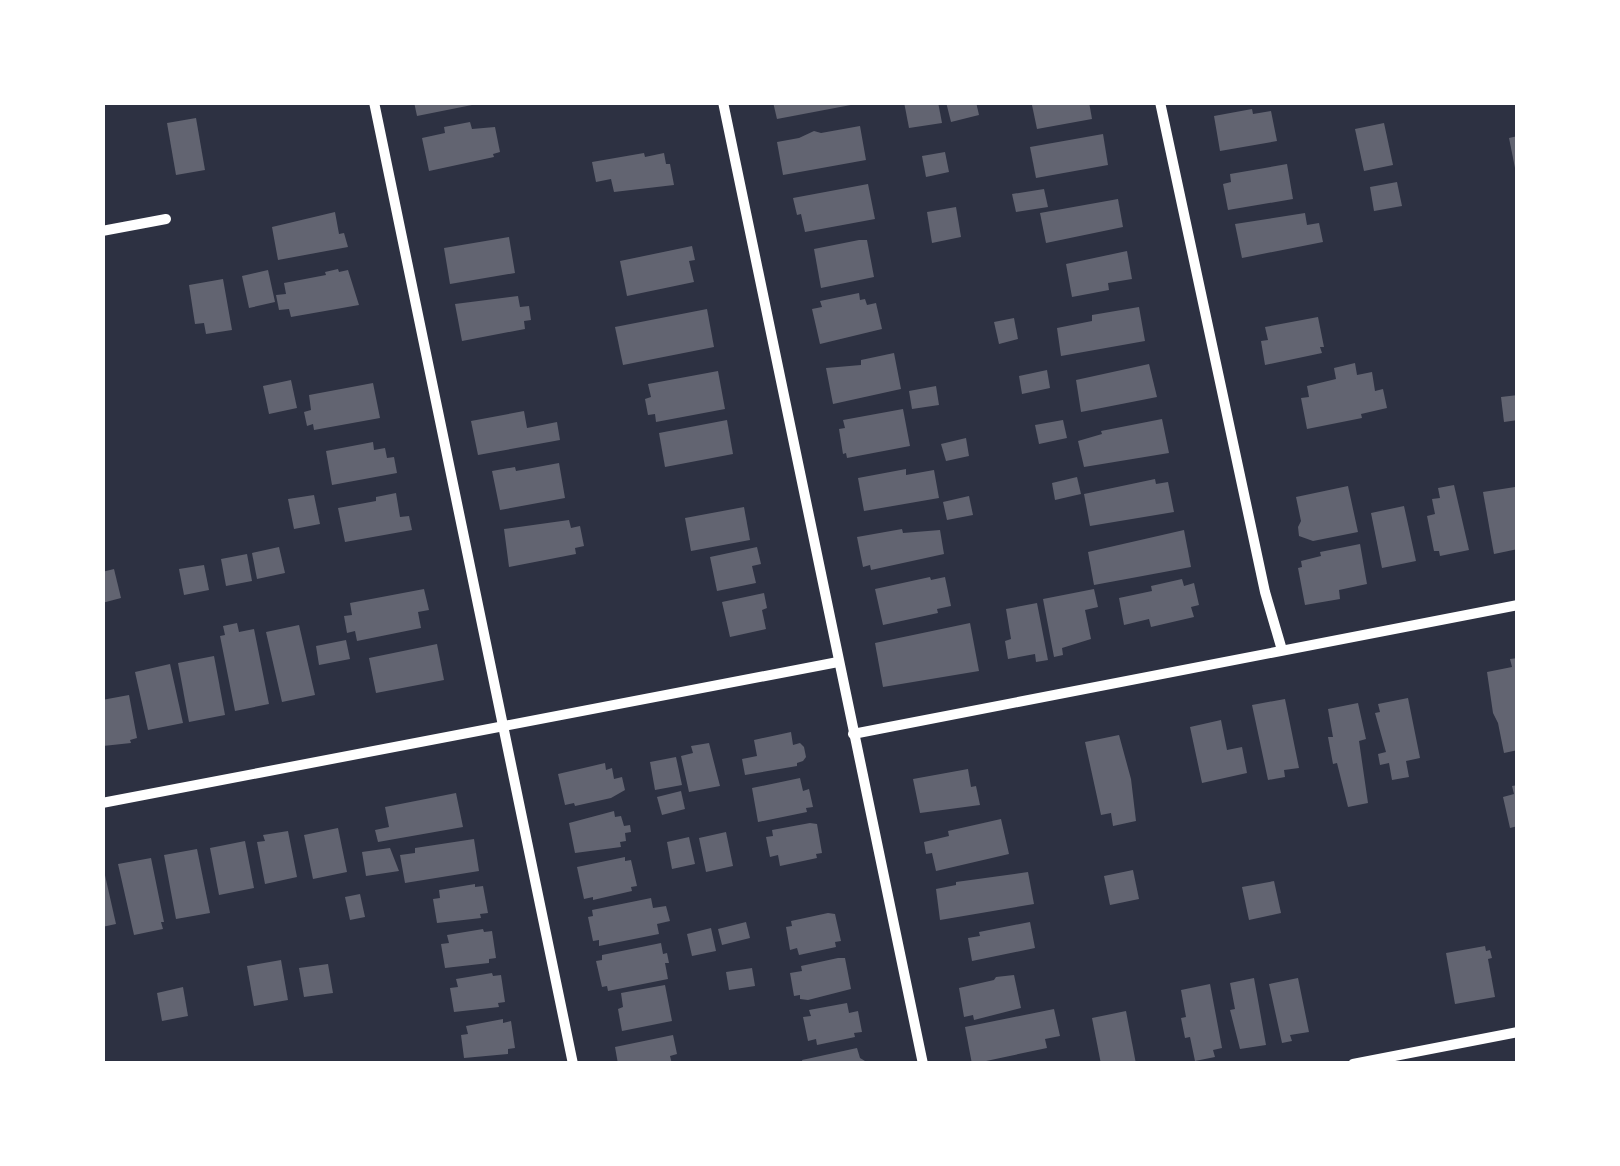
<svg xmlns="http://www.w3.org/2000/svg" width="1620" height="1166" font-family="Bitter,serif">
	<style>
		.building { fill: #626471 }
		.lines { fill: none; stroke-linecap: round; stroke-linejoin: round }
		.minor { stroke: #fff; stroke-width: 10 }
	</style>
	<rect width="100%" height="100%" fill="#2d3142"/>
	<!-- building -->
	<g class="building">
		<path d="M414,102H477V104L417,116Z"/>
		<path d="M773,102H856V104L777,119Z"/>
		<path d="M904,102H938L942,123L909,128Z"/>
		<path d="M946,102H976L979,115L951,122Z"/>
		<path d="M1046,102H1089L1092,119L1037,129L1032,105Z"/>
		<path d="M1252,109L1253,114L1271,111L1277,141L1220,151L1214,116Z"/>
		<path d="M196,118L205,170L176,175L167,123Z"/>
		<path d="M470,122L472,129L495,127L500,152L493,154L494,157L429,171L422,138L445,133L444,127Z"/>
		<path d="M1384,123L1393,165L1364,171L1355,129Z"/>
		<path d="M860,126L866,160L783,175L777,142L799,138L814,131L821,133Z"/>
		<path d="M1103,134L1108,165L1036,178L1030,147Z"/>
		<path d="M1518,136V173H1516L1509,138Z"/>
		<path d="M945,152L949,172L926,177L922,156Z"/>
		<path d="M644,153L645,157L664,153L666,164H670L674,185L614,192L611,179L596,182L592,162Z"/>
		<path d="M1287,164L1293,199L1228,210L1223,184L1231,182L1230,174Z"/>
		<path d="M1397,182L1402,206L1374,211L1370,187Z"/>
		<path d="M868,184L875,219L805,232L801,214L797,215L793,198Z"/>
		<path d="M1044,189L1048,207L1016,212L1012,194Z"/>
		<path d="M1118,199L1123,227L1046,243L1040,213Z"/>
		<path d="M956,207L961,237L932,243L927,212Z"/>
		<path d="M335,212L339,234L344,233L348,247L278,260L272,227Z"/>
		<path d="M1305,213L1307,225L1319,223L1323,242L1242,258L1235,224Z"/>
		<path d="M509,237L515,273L450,284L444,248Z"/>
		<path d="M859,240H867L874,277L821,288L814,249Z"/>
		<path d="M692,246L695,260L689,261L694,282L627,296L620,261Z"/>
		<path d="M1127,251L1132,279L1108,283L1109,290L1072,297L1066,264Z"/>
		<path d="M338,269L339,272L348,270L359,305L291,317L289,309L279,310L276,295L286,294L284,283L326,275L325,272Z"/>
		<path d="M268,270L275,302L249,308L242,276Z"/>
		<path d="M223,279L232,330L206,334L204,323L195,324L189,285Z"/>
		<path d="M859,293L860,300L865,299L867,305L876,303L882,329L820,344L812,309L822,307L820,301Z"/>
		<path d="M518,296L520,307L529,306L531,320L524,321L525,329L462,341L455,304Z"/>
		<path d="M1139,307L1145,341L1061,356L1057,328L1092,321V315Z"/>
		<path d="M707,309L714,347L623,365L615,327Z"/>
		<path d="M1318,317L1324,347H1320L1322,353L1265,365L1261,341L1268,340L1265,327Z"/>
		<path d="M1014,318L1018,339L999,344L994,322Z"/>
		<path d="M894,353L901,389L833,404L826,368L861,365V360Z"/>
		<path d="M1355,363L1357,375L1372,372L1375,391L1383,389L1387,408L1361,414L1362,418L1307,429L1301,398L1309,397L1307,386L1336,379L1334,368Z"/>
		<path d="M1149,364L1157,397L1081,412L1076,380Z"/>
		<path d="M1047,370L1050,388L1022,394L1019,376Z"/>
		<path d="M718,371L725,409L656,422L655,414L648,415L645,399L651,397L648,384Z"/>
		<path d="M291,380L297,408L269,414L263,386Z"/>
		<path d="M373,383L380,418L314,430L313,424L307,426L304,412L311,410L309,395Z"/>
		<path d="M936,386L939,405L912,409L909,391Z"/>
		<path d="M1518,395V420L1504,422L1501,397Z"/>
		<path d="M903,409L910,446L847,458L846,453L843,454L839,429L845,428L843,420Z"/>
		<path d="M524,411L527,428L557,422L560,440L478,455L471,421Z"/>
		<path d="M1162,419L1169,453L1084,467L1078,441L1102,434L1101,431Z"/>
		<path d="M727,420L733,454L665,467L659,433Z"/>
		<path d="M1063,420L1067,438L1039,444L1035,425Z"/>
		<path d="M966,438L969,456L946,461L941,444Z"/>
		<path d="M373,442L374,450L385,448L387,458L394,457L397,473L332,485L326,451Z"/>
		<path d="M559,463L565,498L500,510L492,471L515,467L516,471Z"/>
		<path d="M906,469V475L934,470L939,498L864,511L858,478Z"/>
		<path d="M1077,477L1081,494L1055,500L1052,483Z"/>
		<path d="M1155,479L1156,484L1168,482L1174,512L1090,526L1084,494Z"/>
		<path d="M1454,485L1469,550L1440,556L1439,551H1434L1427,516L1435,514L1432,499L1440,498L1438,488Z"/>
		<path d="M1348,486L1358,532L1313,541L1299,536L1298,527L1301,521L1296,497Z"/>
		<path d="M1515,487L1518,549L1494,554L1483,492Z"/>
		<path d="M396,493L400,517L409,516L412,530L345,542L338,508L376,501V497Z"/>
		<path d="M314,495L320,524L294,529L288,499Z"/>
		<path d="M969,496L973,515L947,520L943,502Z"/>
		<path d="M1404,506L1416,561L1382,568L1371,513Z"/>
		<path d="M744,507L750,540L691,551L685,518Z"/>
		<path d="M569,520L571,528L580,526L584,546L575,548L576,554L509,567L504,529Z"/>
		<path d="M902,529L903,533L940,530L944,554L871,570L870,565L863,567L857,537Z"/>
		<path d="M1184,530L1191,567L1094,585L1088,552Z"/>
		<path d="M1360,544L1367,584L1339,590L1340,599L1305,605L1298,568L1302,567L1301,561L1321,556L1320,552Z"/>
		<path d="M279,547L285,573L257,579L252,553Z"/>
		<path d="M757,547L761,564L752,566L756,583L717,591L710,557Z"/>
		<path d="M247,554L252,581L226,586L221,559Z"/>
		<path d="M204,565L209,590L184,595L179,569Z"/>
		<path d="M114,569L121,598L102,603V572Z"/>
		<path d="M930,577L931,580L945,577L951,606L937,609L938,613L883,625L875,589Z"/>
		<path d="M1182,579L1184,586L1194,583L1199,605L1191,607L1194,617L1151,627L1149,619L1124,625L1119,598L1152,591L1151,586Z"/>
		<path d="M424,589L429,610L418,612L421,628L357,641L355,631L347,633L344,616L352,615L350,603Z"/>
		<path d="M1094,589L1098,607L1085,610L1091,639L1062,648L1063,655L1054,657L1043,599Z"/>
		<path d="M764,593L767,608L762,610L766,629L730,637L722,602Z"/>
		<path d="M1037,603L1048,660L1036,662L1035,654L1008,659L1005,641L1011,639L1006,609Z"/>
		<path d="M237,623L239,632L254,629L269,704L235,711L220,636L225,635L223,626Z"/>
		<path d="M970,623L979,671L883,687L875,643Z"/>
		<path d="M299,625L315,695L282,702L266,632Z"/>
		<path d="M346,640L350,659L319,665L316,646Z"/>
		<path d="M437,644L444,680L376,693L369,658Z"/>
		<path d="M214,656L225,715L189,722L178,663Z"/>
		<path d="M1518,658V750L1504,753L1498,723L1493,713L1487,672L1512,667L1510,659Z"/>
		<path d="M170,664L183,723L148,730L135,672Z"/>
		<path d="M129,695L137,738L130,740L131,743L103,746L102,700Z"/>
		<path d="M1408,698L1420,758L1406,761L1409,777L1392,780L1389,763L1380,765L1378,754L1386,752L1375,713L1380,712L1378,704Z"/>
		<path d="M1285,699L1299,768L1284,770L1285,777L1268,780L1252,705Z"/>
		<path d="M1358,703L1366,739L1359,741L1368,803L1348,807L1337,763L1333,764L1328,737H1333L1328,709Z"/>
		<path d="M1221,720L1227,750L1242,747L1247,773L1202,783L1190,727Z"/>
		<path d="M791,732L793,745L800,743L804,747L806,757L803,761L797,763V766L745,775L742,759L757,756L754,740Z"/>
		<path d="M1119,735L1131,779L1136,821L1113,826L1111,813L1101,815L1085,742Z"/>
		<path d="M709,743L720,786L689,792L681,756L693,753L691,746Z"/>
		<path d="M676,757L682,785L655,790L650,762Z"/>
		<path d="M605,763L606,770L612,768L614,779L622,777L625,790L611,798L575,806L574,803L565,805L558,774Z"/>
		<path d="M968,769L971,787L976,786L980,805L920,813L913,779Z"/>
		<path d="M800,778L803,791L809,789L813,807L806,808L807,812L758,822L752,788Z"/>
		<path d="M1518,785V826L1510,828L1503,797L1514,794L1512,786Z"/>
		<path d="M681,791L685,809L662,815L657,797Z"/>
		<path d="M456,793L463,827L378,842L375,830L389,827L385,807Z"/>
		<path d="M614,811L615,817L621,816L624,826L630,825L631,832L625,833L626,841L620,842L621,847L575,853L569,823Z"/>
		<path d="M1001,819L1009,854L936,871L932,853L926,854L924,842L949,836L948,831Z"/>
		<path d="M810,823L817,824L822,853L816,854L817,858L780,866L778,855L770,857L766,837L773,836L772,830Z"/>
		<path d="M338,828L347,872L313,879L304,835Z"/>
		<path d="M288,831L297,877L265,884L257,842L265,841L263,835Z"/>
		<path d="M726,832L733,866L706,872L699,838Z"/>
		<path d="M689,837L695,864L672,869L667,842Z"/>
		<path d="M474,839L479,871L405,883L400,855L415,853V848Z"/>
		<path d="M245,841L254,888L219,895L210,848Z"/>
		<path d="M390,848L399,871L366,876L362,852Z"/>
		<path d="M197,849L210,913L176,919L164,855Z"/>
		<path d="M625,857V861L631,860L637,886L631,887L632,891L593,900V897L584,899L577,867Z"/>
		<path d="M151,858L164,922H161L163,929L134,935L118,864Z"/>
		<path d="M102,862L116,924L102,927Z"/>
		<path d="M1133,870L1139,899L1110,905L1104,876Z"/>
		<path d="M1028,872L1034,904L940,920L936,889L956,885V882Z"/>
		<path d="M1274,881L1281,913L1249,920L1242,887Z"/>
		<path d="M475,884V887L483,886L488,913L480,914L481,918L437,923L433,899L440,898L439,890Z"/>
		<path d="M360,894L365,917L350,920L345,897Z"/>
		<path d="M651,898L653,908L666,906L670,921L657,924L659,934L599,946V940L593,941L588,917L593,916L592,910Z"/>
		<path d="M828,913L835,914L841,941L835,942L836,947L799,955L797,948L790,950L786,927L792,926L791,921Z"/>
		<path d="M746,922L750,938L722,945L718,929Z"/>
		<path d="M1030,922L1035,948L972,961L968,938L980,936L979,932Z"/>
		<path d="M711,928L716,951L692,956L687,934Z"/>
		<path d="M483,929L484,932L492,931L496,958L489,959V963L445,968L441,944L449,943L447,935Z"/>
		<path d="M661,943L663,954L667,953L669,963H665L668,979L608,991L607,986L602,987L596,961L602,960V955Z"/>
		<path d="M1485,946L1486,951L1490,950L1492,958L1488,959L1495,997L1455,1004L1446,953Z"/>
		<path d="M838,958H845L851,989L808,1000L800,999V995L794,996L790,973L802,971L801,966Z"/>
		<path d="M281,960L288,1000L254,1006L247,966Z"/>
		<path d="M328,964L333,993L304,997L299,968Z"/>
		<path d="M752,968L755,986L729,990L726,972Z"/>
		<path d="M492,973L493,976L501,975L505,1002L498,1003L499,1007L454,1012L450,988L458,987L456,979Z"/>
		<path d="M1014,975L1021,1008L974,1020L973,1015L964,1017L959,988L994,980L996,977Z"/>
		<path d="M1254,978L1266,1045L1240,1049L1230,1010L1235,1009L1230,983Z"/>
		<path d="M1298,978L1309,1032L1290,1035L1292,1041L1282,1043L1269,984Z"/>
		<path d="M1210,984L1222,1048L1213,1050L1215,1057L1195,1061L1190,1037L1185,1038L1181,1018L1186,1017L1181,990Z"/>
		<path d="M665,985L672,1021L622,1031L618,1009L623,1007L621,993Z"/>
		<path d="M183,987L188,1016L162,1021L157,993Z"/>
		<path d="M847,1003L849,1013L858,1011L862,1032L854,1033L855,1037L817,1045L816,1039L808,1041L803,1017L811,1016L809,1010Z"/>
		<path d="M1054,1009L1060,1036L1045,1039L1047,1048L972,1064L965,1027Z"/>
		<path d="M1126,1011L1136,1064H1101L1092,1018Z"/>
		<path d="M503,1019V1023L511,1021L515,1048L508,1049V1054L464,1058L461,1035L468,1034L466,1026Z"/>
		<path d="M673,1035L677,1054L670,1056L672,1064H618L615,1047Z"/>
		<path d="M857,1048L860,1058L870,1064H803L802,1060Z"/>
	</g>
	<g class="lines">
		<!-- minor -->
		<g class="minor">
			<path d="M374,102L573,1064"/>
			<path d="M723,102L923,1064"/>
			<path d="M1160,102L1265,592L1282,650"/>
			<path d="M102,231L166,219"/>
			<path d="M853,734L1518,605"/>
			<path d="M102,803L838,662"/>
			<path d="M1353,1064L1518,1032"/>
		</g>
	</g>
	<!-- border -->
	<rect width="1620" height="1166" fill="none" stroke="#ffffff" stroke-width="210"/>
</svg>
